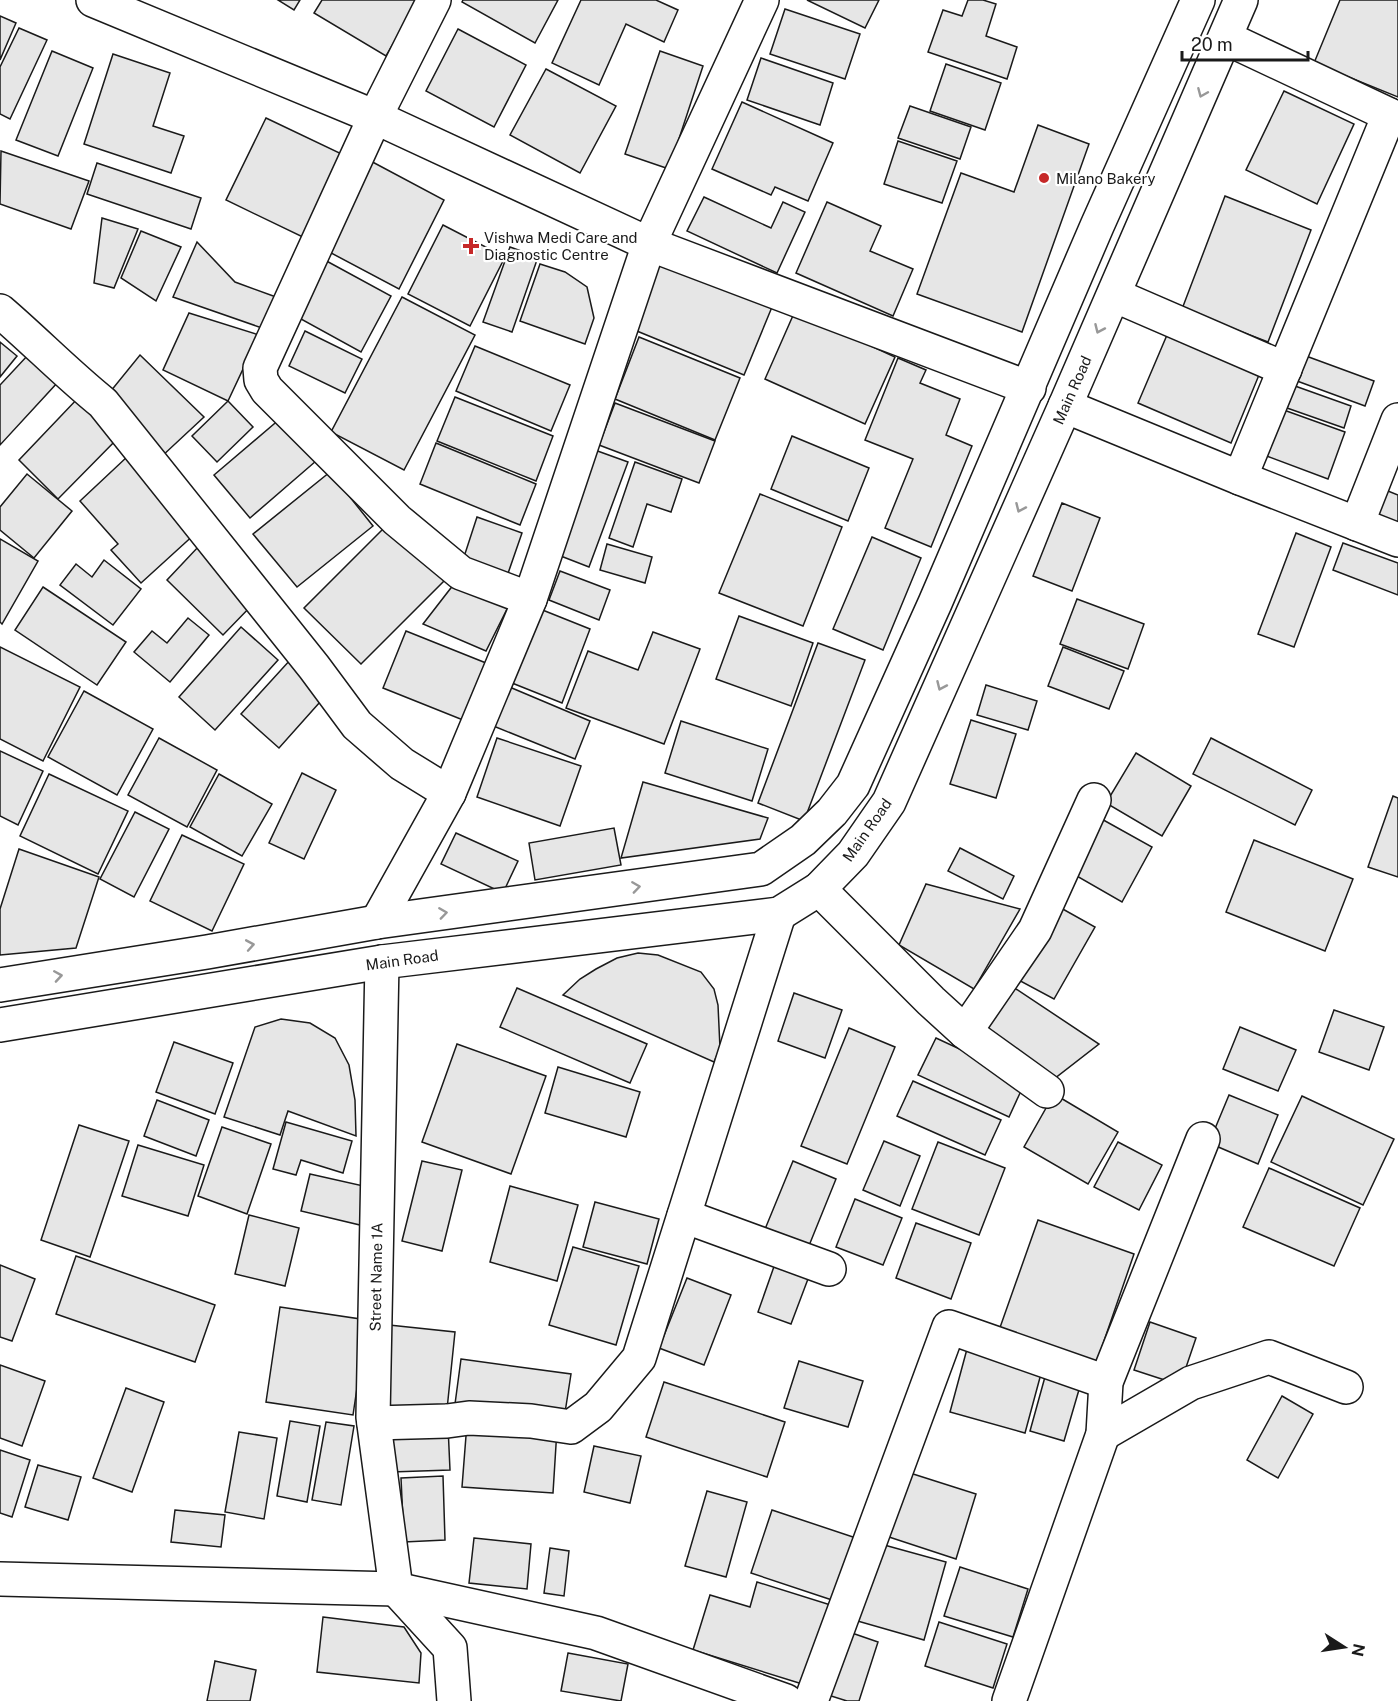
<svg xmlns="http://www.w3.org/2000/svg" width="1398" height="1701" font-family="'Public Sans',sans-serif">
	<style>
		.building { fill: #e6e6e6; stroke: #1a1a1a; stroke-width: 1.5 }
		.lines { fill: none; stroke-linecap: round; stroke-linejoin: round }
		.minor-casing { stroke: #1a1a1a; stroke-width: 36 }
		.major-casing { stroke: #1a1a1a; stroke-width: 36 }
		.minor { stroke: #fff; stroke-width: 33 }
		.major { stroke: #fff; stroke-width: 33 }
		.oneway { stroke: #989898 }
		.poi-dot { fill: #c62828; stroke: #fff; stroke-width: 2 }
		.labels { text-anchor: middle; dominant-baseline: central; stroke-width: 4.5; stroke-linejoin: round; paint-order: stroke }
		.poi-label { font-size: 15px; fill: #1a1a1a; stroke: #fff; text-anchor: start }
		.street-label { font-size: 15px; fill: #1a1a1a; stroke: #fff }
	</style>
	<rect width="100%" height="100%" fill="#fff"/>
	<!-- building -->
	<g class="building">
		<path d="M278,0H300L294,10Z"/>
		<path d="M322,0H419L386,56L314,13Z"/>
		<path d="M463,0H558L535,43L462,2Z"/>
		<path d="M581,0H656L678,10L664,42L626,24L599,85L552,63Z"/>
		<path d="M807,0H879L865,28Z"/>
		<path d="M968,0H983L996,4L986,36L1017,47L1007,79L928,52L943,10L962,16Z"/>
		<path d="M1340,0H1398V97L1314,63Z"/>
		<path d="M785,9L860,34L845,79L770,54Z"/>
		<path d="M0,16L16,23L0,60Z"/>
		<path d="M19,28L47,40L10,119L0,114V67Z"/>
		<path d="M458,29L526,65L494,127L426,91Z"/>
		<path d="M52,51L93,68L58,156L16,140Z"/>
		<path d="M660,51L703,66L669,169L625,154Z"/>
		<path d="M113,54L170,73L153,126L184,136L171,173L84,144Z"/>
		<path d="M761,58L833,83L820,125L747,100Z"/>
		<path d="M946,64L1001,83L985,130L930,111Z"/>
		<path d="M546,69L616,106L580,173L510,135Z"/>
		<path d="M1284,91L1354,124L1317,204L1246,170Z"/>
		<path d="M742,102L833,143L808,201L775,187L771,195L712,169Z"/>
		<path d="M910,106L971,127L960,159L898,138Z"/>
		<path d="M266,118L348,157L309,240L226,200Z"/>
		<path d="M1038,125L1089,144L1022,332L917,294L961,173L1014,192Z"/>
		<path d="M898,141L957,161L942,203L884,184Z"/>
		<path d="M1,151L89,181L71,229L0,204Z"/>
		<path d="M365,158L444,200L399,289L318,246Z"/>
		<path d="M97,163L201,198L191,229L87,194Z"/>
		<path d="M1225,196L1311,230L1268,342L1182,309Z"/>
		<path d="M704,197L771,228L783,202L805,212L777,273L687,231Z"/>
		<path d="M827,202L881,226L870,251L913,269L893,316L796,273Z"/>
		<path d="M102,218L138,229L114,288L94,283Z"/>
		<path d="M443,225L505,257L470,326L408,294Z"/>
		<path d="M141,231L181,247L156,301L121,278Z"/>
		<path d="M197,242L235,282L276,297L262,328L173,297Z"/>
		<path d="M510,247L538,257L512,332L483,322Z"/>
		<path d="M321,258L391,296L361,352L290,313Z"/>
		<path d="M660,261L772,307L744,375L632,329Z"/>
		<path d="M540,264L565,272L587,287L594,318L585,344L520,321Z"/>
		<path d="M402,297L475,335L404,470L331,432Z"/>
		<path d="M795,311L895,357L865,424L765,379Z"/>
		<path d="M189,313L259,335L228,401L163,370Z"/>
		<path d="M305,331L362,359L345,393L289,366Z"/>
		<path d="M1167,335L1259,375L1231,443L1138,403Z"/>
		<path d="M639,337L740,378L715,440L615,399Z"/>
		<path d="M0,342L17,356L0,377Z"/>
		<path d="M475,346L570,385L551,431L456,391Z"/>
		<path d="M28,355L58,382L0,445V385Z"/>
		<path d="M140,355L204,417L160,458L110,392Z"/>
		<path d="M1306,356L1374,381L1365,406L1297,381Z"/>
		<path d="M898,358L926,370L920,383L960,399L946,435L972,446L931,547L885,528L913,459L865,440Z"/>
		<path d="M1295,386L1351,406L1344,428L1287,408Z"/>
		<path d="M79,397L119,437L58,499L19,460Z"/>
		<path d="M455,397L553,436L536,481L437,441Z"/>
		<path d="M228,401L253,427L217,462L192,436Z"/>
		<path d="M615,403L715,441L699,483L599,445Z"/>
		<path d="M1281,409L1345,432L1328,479L1264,455Z"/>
		<path d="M281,418L316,461L250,518L214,475Z"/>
		<path d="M792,436L869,468L848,521L771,489Z"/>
		<path d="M436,443L536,484L520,525L420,484Z"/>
		<path d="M592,449L628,462L589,567L553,553Z"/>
		<path d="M128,456L197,532L141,583L111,550L118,544L80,501Z"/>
		<path d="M635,462L682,479L671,512L647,504L633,547L609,538Z"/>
		<path d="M330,472L373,526L297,587L253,534Z"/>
		<path d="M27,474L72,511L34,558L0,530V507Z"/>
		<path d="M1383,489L1398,495V525L1373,515Z"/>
		<path d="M760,494L842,527L803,626L719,593Z"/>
		<path d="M1062,503L1100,518L1072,591L1033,576Z"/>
		<path d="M477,517L522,533L505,582L461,566Z"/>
		<path d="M388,524L445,580L361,664L304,608Z"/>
		<path d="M1296,533L1331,547L1294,647L1258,634Z"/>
		<path d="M872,537L921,558L883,650L833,629Z"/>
		<path d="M0,539L38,561L2,624L0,622Z"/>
		<path d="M1343,543L1398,563V595L1333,570Z"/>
		<path d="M607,544L652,557L645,583L600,570Z"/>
		<path d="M199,546L255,602L223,635L167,580Z"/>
		<path d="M104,560L141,589L113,625L60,585L76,564L92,577Z"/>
		<path d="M560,571L610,590L599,620L549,600Z"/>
		<path d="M454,584L510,603L486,651L423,624Z"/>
		<path d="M43,587L126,642L97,685L15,630Z"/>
		<path d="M1077,599L1144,624L1128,669L1060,644Z"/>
		<path d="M540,609L590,629L562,703L512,683Z"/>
		<path d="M739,616L813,643L791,706L716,679Z"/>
		<path d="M188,618L209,635L170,682L134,652L152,631L167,643Z"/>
		<path d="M241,627L278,660L215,730L179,697Z"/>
		<path d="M406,631L486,663L463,720L383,688Z"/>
		<path d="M653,632L700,649L664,744L566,708L588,651L638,670Z"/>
		<path d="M818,643L865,660L804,821L758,803Z"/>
		<path d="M0,647L80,687L43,761L0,739Z"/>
		<path d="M1063,647L1124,671L1109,709L1048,686Z"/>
		<path d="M291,659L328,693L279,748L241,714Z"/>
		<path d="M986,685L1037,701L1028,730L977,715Z"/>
		<path d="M507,686L590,721L575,759L491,725Z"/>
		<path d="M84,691L153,729L117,795L48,757Z"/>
		<path d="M971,720L1016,734L996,798L950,784Z"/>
		<path d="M681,721L768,749L752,801L665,773Z"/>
		<path d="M159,738L217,770L187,827L128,795Z"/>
		<path d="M497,738L581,766L560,826L477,797Z"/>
		<path d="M1211,738L1312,790L1295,825L1193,774Z"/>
		<path d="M0,751L43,771L18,825L0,816Z"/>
		<path d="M1136,753L1191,786L1162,836L1106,803Z"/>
		<path d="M302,773L336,790L304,859L269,843Z"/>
		<path d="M49,774L128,811L98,874L20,836Z"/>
		<path d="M219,774L272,804L242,856L190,827Z"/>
		<path d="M643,782L768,818L760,839L621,858Z"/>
		<path d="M1393,796L1398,798V877L1368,867Z"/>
		<path d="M135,812L169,829L134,897L100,879Z"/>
		<path d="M1098,817L1152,847L1122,902L1068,871Z"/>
		<path d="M614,828L621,865L535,880L529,843Z"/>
		<path d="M456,833L518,861L503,893L441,864Z"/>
		<path d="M182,835L244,864L212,931L150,901Z"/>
		<path d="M1254,840L1353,879L1325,951L1226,912Z"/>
		<path d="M960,848L1014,876L1003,899L948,871Z"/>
		<path d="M19,849L99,877L76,948L0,955V909Z"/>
		<path d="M926,884L1020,909L974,989L899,945Z"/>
		<path d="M1052,903L1095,927L1054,999L1011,976Z"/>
		<path d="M638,953L658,955L701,972L714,989L718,1005L720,1048L714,1062L563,995L580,979L596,969L617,958Z"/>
		<path d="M1004,981L1099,1044L1050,1082L972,1030Z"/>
		<path d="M517,988L647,1044L630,1083L500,1027Z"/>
		<path d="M794,993L842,1010L825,1058L778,1041Z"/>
		<path d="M1334,1010L1384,1027L1369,1070L1319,1052Z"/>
		<path d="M281,1019L310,1023L335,1038L349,1065L355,1100L356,1136L288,1111L280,1135L224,1117L255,1027Z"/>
		<path d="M1240,1027L1296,1050L1278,1091L1223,1069Z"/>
		<path d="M849,1028L895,1047L847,1164L801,1146Z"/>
		<path d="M936,1038L1026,1080L1009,1117L918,1075Z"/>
		<path d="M174,1042L233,1063L215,1114L156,1092Z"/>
		<path d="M457,1044L546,1076L511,1174L422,1142Z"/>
		<path d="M558,1067L640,1092L626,1137L545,1113Z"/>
		<path d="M913,1081L1001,1120L985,1155L897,1116Z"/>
		<path d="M1054,1094L1118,1132L1088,1184L1024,1147Z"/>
		<path d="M1229,1095L1278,1115L1258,1164L1209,1143Z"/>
		<path d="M1302,1096L1394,1139L1363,1205L1271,1162Z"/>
		<path d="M157,1100L209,1120L196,1156L144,1136Z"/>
		<path d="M286,1122L352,1141L343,1173L301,1160L296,1175L273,1169Z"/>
		<path d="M79,1125L129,1141L90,1257L41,1240Z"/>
		<path d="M222,1127L271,1144L247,1214L198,1196Z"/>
		<path d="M884,1141L920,1156L900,1206L863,1190Z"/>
		<path d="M938,1142L1005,1168L979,1235L912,1209Z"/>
		<path d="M1118,1142L1162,1165L1139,1210L1094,1187Z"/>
		<path d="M138,1145L204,1165L188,1216L122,1196Z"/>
		<path d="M422,1161L462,1170L442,1251L402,1241Z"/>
		<path d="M793,1161L836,1179L806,1253L763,1234Z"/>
		<path d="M1269,1168L1360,1208L1334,1266L1243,1227Z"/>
		<path d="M310,1174L368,1187L360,1225L301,1211Z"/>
		<path d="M510,1186L578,1205L557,1281L490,1262Z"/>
		<path d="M855,1199L902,1218L883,1265L836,1247Z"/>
		<path d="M595,1202L659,1219L647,1264L583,1247Z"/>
		<path d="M249,1215L299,1228L285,1286L235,1274Z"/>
		<path d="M1038,1220L1134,1254L1094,1370L997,1336Z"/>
		<path d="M916,1223L971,1243L951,1299L896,1278Z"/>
		<path d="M573,1247L639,1266L616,1345L549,1325Z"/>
		<path d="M76,1256L215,1305L195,1362L56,1314Z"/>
		<path d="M777,1258L811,1271L791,1324L758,1312Z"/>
		<path d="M0,1265L35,1279L12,1341L0,1337Z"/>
		<path d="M687,1278L731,1295L704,1365L659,1348Z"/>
		<path d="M280,1307L367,1320L353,1415L266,1402Z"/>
		<path d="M1150,1322L1196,1338L1180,1385L1134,1370Z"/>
		<path d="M389,1325L455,1332L446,1419L380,1412Z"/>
		<path d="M967,1349L1042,1370L1025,1433L950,1412Z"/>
		<path d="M461,1359L571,1374L564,1419L455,1404Z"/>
		<path d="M799,1361L863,1381L848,1427L784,1408Z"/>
		<path d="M0,1365L45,1381L22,1446L0,1438Z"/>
		<path d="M1048,1366L1083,1376L1064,1441L1030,1431Z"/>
		<path d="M664,1382L785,1422L767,1477L646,1437Z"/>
		<path d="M126,1388L164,1402L132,1492L93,1478Z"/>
		<path d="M1282,1396L1313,1414L1278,1478L1247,1460Z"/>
		<path d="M290,1421L320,1426L307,1502L277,1496Z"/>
		<path d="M326,1422L354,1426L341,1505L312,1500Z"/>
		<path d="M467,1423L557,1429L553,1493L462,1487Z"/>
		<path d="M448,1426L450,1470L391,1472L390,1428Z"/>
		<path d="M239,1432L277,1438L264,1519L225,1512Z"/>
		<path d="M594,1446L641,1456L630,1503L584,1492Z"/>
		<path d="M0,1450L30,1460L12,1517L0,1513Z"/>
		<path d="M38,1465L81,1477L68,1520L25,1507Z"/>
		<path d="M910,1473L976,1494L956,1559L889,1537Z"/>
		<path d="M443,1476L445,1540L404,1542L401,1478Z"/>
		<path d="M707,1491L747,1502L726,1577L685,1566Z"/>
		<path d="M175,1510L225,1515L221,1547L171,1542Z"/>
		<path d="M772,1510L856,1538L835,1601L751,1573Z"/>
		<path d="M474,1538L531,1544L527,1589L469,1583Z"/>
		<path d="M877,1543L946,1562L924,1640L854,1620Z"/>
		<path d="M550,1548L569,1551L564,1596L544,1593Z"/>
		<path d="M960,1567L1028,1589L1013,1637L944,1616Z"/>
		<path d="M757,1582L837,1607L812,1687L693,1650L710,1595L750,1607Z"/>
		<path d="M323,1617L404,1627L421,1653L419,1683L317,1672Z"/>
		<path d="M939,1622L1007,1644L993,1688L925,1666Z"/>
		<path d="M849,1632L878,1642L859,1701H847L828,1695Z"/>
		<path d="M568,1653L628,1664L621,1701L561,1691Z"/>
		<path d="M215,1661L256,1670L250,1701H207Z"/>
	</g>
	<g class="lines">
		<!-- minor casing -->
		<g class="minor-casing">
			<g id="minor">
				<path d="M93,0L375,117L649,244L1029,388"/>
				<path d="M434,0L375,117L260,368L261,380L267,390L397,520L461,573L530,599"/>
				<path d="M1226,38L1398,119"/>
				<path d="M1114,295L1285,369"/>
				<path d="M0,311C35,341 67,374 103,403L314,667L357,725L402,764L449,793"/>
				<path d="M1065,406L1240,478L1398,540"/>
				<path d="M1240,478L1389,115"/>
				<path d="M1357,524L1398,420"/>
				<path d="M819,889L931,1001L965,1032L1047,1091"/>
				<path d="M377,922L449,793L530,599L649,244L762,0"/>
				<path d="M382,962L373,1417L396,1589"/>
				<path d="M965,1032L1035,930L1094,800"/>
				<path d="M684,1216L829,1269"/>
				<path d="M374,1423L447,1421L469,1418L531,1421L571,1427L598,1407L639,1358L779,914"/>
				<path d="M1103,1434L1191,1383L1269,1357L1346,1387"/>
				<path d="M0,1579L396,1589L596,1633L786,1701"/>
				<path d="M396,1589L450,1648L454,1701"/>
				<path d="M811,1701L949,1327L1106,1382"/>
				<path d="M1009,1701L1103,1434L1106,1382L1203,1139"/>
			</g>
		</g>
		<!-- major casing -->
		<g class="major-casing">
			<g id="major">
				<path d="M0,985L207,952L377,922L761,869L803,840L832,812L853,785L935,603L1097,226L1198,0"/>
				<path d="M0,1025L382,962L779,914L819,889L853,854L889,802L1065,406L1241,0"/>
			</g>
		</g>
		<!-- minor -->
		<use href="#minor" class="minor"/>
		<!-- major -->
		<use href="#major" class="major"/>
	</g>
	<!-- one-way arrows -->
	<defs><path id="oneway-chevron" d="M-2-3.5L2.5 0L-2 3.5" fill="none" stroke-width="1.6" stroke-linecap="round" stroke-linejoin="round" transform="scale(1.5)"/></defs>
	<g class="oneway">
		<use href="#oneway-chevron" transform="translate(1202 93) rotate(113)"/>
		<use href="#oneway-chevron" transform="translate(1099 329) rotate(114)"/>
		<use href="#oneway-chevron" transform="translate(1020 508) rotate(114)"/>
		<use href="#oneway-chevron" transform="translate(941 686) rotate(114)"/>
		<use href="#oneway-chevron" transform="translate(636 887) rotate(-8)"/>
		<use href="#oneway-chevron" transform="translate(443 913) rotate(-8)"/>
		<use href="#oneway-chevron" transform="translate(250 945) rotate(-10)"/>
		<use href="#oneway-chevron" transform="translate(58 976) rotate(-9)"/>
	</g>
	<!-- markers -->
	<g class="poi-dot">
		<circle cx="1044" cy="178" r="6"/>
		<path d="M468 237h6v6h6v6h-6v6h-6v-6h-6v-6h6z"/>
	</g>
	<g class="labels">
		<!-- poi labels -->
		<g class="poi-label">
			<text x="1056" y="178">Milano Bakery</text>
			<text x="484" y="237">Vishwa Medi Care and<tspan x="484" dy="17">Diagnostic Centre</tspan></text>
		</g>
		<!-- street labels -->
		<g class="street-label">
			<text transform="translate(1072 390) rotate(-66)">Main Road</text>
			<text transform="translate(867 830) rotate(-55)">Main Road</text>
			<text transform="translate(402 960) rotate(-8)">Main Road</text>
			<text transform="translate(376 1277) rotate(-89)">Street Name 1A</text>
		</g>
	</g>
	<!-- north arrow -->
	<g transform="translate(1344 1647) rotate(102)" stroke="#ffffff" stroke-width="4.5" paint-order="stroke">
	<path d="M0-4.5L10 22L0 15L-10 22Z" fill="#1a1a1a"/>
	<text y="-9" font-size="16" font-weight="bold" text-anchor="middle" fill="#1a1a1a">N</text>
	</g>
	<!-- scale -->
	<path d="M1182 51v9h126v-9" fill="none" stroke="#1a1a1a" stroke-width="3"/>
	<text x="1191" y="51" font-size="18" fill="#1a1a1a" stroke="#ffffff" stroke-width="4.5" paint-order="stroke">20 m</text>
</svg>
